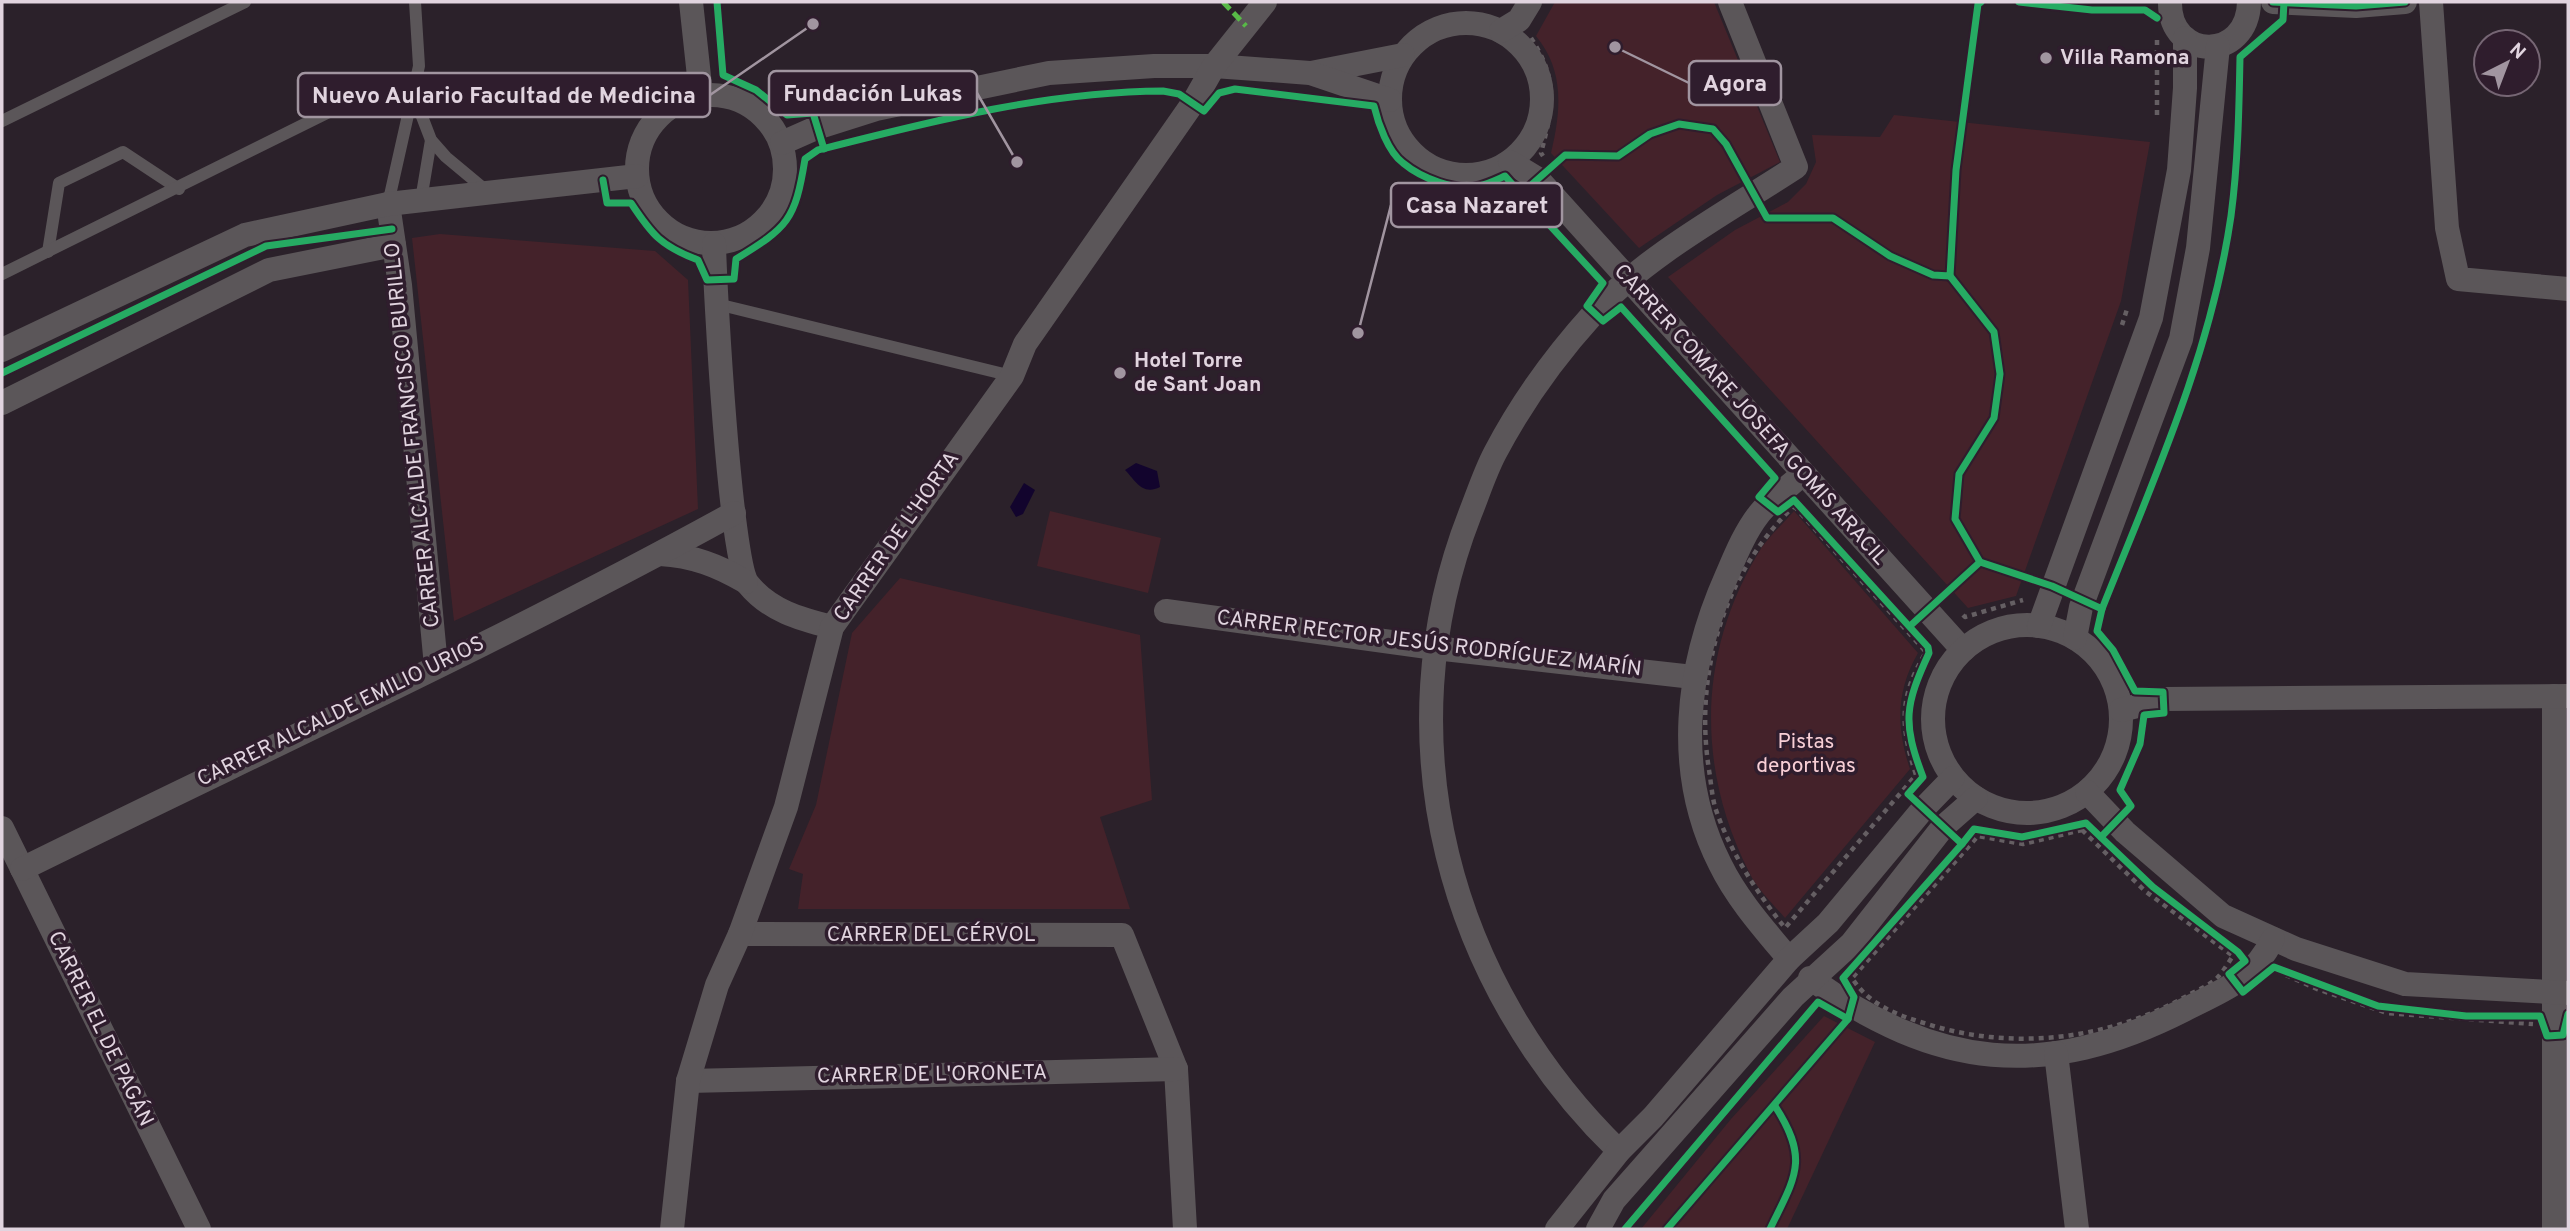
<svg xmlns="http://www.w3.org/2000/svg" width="2570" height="1231" font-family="Overpass,sans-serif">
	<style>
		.green { fill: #44222a }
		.water { fill: #12042d }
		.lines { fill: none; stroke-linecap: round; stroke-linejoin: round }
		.path { stroke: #655f63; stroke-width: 4.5; stroke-dasharray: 5 5; stroke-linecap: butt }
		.lane { stroke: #5b5659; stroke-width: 12 }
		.street { stroke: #5b5659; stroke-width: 24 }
		.quiet { stroke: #58b947; stroke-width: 5; stroke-dasharray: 10 5; stroke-linecap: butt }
		.cycleway-casing { stroke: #2f1d2d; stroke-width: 11 }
		.cycleway { stroke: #26ab63; stroke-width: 7 }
		.poi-dot { fill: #a195a0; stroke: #2f1d2d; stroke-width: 2.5 }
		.labels { text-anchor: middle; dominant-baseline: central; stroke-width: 7; stroke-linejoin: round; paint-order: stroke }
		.poi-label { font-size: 21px; font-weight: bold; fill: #e1d4df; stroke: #2f1d2d; text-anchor: start }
		.street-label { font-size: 21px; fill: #e1d4df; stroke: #2f1d2d }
		.park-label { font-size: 21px; fill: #f8cfd6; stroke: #2f1d2d }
		.leader { fill: none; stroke: #a195a0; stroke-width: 2.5 }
		.callout-dot { fill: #a195a0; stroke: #2f1d2d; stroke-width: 2.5 }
		.callout { fill: #2f1d2d; stroke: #a195a0; stroke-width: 2.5 }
		.callout-label { font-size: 23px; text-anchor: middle; font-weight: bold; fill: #e1d4df }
	</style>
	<rect width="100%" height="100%" fill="#2b212a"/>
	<!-- green -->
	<g class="green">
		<path d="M1555,2H1714L1780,162L1717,195L1639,248L1551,153C1561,112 1565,71 1536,36Z"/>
		<path d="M1894,115L2150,142L2121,301L2016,596L1968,608L1668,277L1735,230L1788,202L1806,184L1816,162L1812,135L1880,137Z"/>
		<path d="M440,234L655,251L688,280L698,509L454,621L412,238Z"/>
		<path d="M1050,511L1161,538L1148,593L1037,566Z"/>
		<path d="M1794,511L1918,653C1896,691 1896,727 1910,769L1785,918C1773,904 1757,889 1749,872C1695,765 1698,649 1762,547C1771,534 1784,523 1794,511Z"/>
		<path d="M900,578L1140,635L1152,800L1100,817L1130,909H798L803,874L789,869L816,805L852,633Z"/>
		<path d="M1824,1016L1875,1042L1787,1229H1641L1731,1119Z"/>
	</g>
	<!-- water -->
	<g class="water">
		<path d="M1136,463L1157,471L1160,487C1142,496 1135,480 1125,470Z"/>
		<path d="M1024,483L1035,490L1023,514L1016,517L1010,507Z"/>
	</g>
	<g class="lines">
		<!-- path -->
		<g class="path">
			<path d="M1531,38C1559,81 1553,107 1541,153L1543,156"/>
			<path d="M2157,40V119"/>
			<path d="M2122,325L2128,306"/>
			<path d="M1794,506L1926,652C1899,697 1900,725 1916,775L1785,928C1756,891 1730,852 1715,807C1712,796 1711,782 1709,770C1694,674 1723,574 1794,506Z"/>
			<path d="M1963,615L1965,617L2023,600"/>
			<path d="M2082,830L2145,891L2233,956C2228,963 2223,972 2217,978C2209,986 2195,991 2185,997C2107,1040 2012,1051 1927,1024C1897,1015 1869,1005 1852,978L1978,836L2023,844Z"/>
			<path d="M2277,971L2317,989L2387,1013L2533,1024"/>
		</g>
		<!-- lane -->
		<g class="lane">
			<path d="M2,121L245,2"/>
			<path d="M421,200L431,140"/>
			<path d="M388,204L419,66L415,2"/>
			<path d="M48,252L59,183L123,152L179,189"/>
			<path d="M2,274L345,104L413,93L431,140L446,157L488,192"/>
			<path d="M717,304L1012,376"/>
		</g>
		<!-- street -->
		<g class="street">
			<path d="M691,2L701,95"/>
			<path d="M2170,2C2169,61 2248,62 2249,2"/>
			<path d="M2273,2L2356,6L2405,2"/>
			<path d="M2431,2L2447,228L2458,279L2568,289"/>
			<circle cx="1466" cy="99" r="76"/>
			<path d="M1501,31L1519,20L1530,2"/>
			<path d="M1311,73L1403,55"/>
			<circle cx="711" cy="169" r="74"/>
			<path d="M782,143L816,128L876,109L1049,73L1154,66H1214L1310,73L1390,100"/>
			<path d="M1510,162L1538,179L1963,650"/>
			<path d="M388,204L400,285L436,666"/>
			<path d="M714,244C715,290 730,561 748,584C770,611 800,619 832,627"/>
			<path d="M2,350L245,235L388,204L637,176"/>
			<path d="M2,403L269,270L394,245"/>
			<path d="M660,554C693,556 717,565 746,582"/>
			<path d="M1166,611L1435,648L1693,677"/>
			<circle cx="2027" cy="719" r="94"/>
			<path d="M2039,626L2151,318L2179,170L2185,88V38"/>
			<path d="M2075,638L2081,607L2181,339L2198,248L2218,46"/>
			<path d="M2554,696V1229"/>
			<path d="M2121,710L2165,699L2568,696"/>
			<path d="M2087,792L2125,832L2223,916L2296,949L2405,984L2568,993"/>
			<path d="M2,828L199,1229"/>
			<path d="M22,869C259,752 502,641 734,513"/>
			<path d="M740,934L1122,935L1176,1069L1185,1229"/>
			<path d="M1789,959C1764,929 1737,899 1720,864C1673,771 1686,667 1727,575C1736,554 1745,532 1759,514C1771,499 1788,487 1803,474"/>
			<path d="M1810,978C1937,1069 2044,1081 2184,1010C2226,988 2250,983 2273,939"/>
			<path d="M2056,1053L2077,1229"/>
			<path d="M688,1081L1176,1069"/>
			<path d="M1619,1151C1448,985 1382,739 1470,514C1478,494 1485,472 1495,453C1521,403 1556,355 1594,313C1643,257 1732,209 1796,167L1730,2"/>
			<path d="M672,1229L688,1081L717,985L740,934L786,807L832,627L1012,376L1025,344L1193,103L1214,66L1265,2"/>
			<path d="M1557,1229L1619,1151L1653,1117L1789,959L1828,923L1923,809L1953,778"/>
			<path d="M1598,1229L1614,1200L1637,1174L1793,997L1852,943L1943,827L1976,798"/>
		</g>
		<!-- quiet -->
		<path class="quiet" d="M1223,2L1246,26"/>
		<!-- cycleway casing -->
		<g class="cycleway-casing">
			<g id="cycleway">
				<path d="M717,2L723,75L756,90L787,115L813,113L824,149"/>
				<path d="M2019,2L2092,10H2145L2157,18"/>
				<path d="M2273,2L2356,6L2405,2"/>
				<path d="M603,180L607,203H631C652,235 661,246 698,260L707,280L734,279L736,259C788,227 795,221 805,159L818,150C932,121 1044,92 1163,91L1179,94L1204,111L1219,93L1235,89L1374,106C1378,123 1388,152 1403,163C1421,178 1456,192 1479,186C1488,184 1496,180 1505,176L1521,194L1565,155L1618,156L1650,134L1679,124L1713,129L1726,144L1767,218H1833L1890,256L1933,275L1950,276L1956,170L1978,4L1981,2"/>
				<path d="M1521,194L1603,283L1587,306L1603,321L1621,307L1775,478L1759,497L1778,512L1794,500L1928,647L1929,653C1905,705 1902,722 1923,777L1908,794L1962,844L1974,829L2022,837L2086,823L2153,887L2238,952L2245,961L2229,974L2243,992L2274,967L2378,1006L2466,1016H2540L2547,1036L2563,1035L2568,1014"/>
				<path d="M1950,276L1994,332L2000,374L1994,418L1959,474L1955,519L1980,562L2052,586L2102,609C2153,481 2211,354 2231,216C2238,163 2239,110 2240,57L2283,20L2284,2"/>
				<path d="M2,373L266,246L392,229"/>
				<path d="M1910,626L1980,562"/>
				<path d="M2101,837L2131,806L2120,790L2140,744L2144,715L2164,713L2163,692L2135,691L2113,650L2097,631L2102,609"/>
				<path d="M1625,1229L1818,1002L1848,1019L1854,997L1843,978L1962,844"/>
				<path d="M1667,1229L1848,1019"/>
				<path d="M1770,1229C1795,1177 1810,1160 1775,1106"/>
			</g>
		</g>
		<!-- cycleway -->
		<use href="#cycleway" class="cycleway"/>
	</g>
	<!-- markers -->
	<g class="poi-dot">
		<circle cx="2046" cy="58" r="7"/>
		<circle cx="1120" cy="373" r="7"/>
	</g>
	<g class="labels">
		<!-- poi labels -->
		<g class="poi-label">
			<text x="2060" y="58">Villa Ramona</text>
			<text x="1134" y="361">Hotel Torre<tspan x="1134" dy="24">de Sant Joan</tspan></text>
		</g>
		<!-- street labels -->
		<g class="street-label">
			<text transform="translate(1750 415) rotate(48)">CARRER COMARE JOSEFA GOMIS ARACIL</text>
			<text transform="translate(413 435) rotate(-96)">CARRER ALCALDE FRANCISCO BURILLO</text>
			<text transform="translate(897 537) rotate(-55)">CARRER DE L'HORTA</text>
			<text transform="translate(1429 644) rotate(7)">CARRER RECTOR JESÚS RODRÍGUEZ MARÍN</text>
			<text transform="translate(341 712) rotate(-26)">CARRER ALCALDE EMILIO URIOS</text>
			<text x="931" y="935">CARRER DEL CÉRVOL</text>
			<text transform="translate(100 1029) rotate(64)">CARRER EL DE PAGÁN</text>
			<text transform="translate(932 1075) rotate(-1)">CARRER DE L'ORONETA</text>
		</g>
		<!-- park labels -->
		<g class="park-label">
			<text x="1806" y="742">Pistas<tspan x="1806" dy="24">deportivas</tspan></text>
		</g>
	</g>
	<!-- callouts -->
	<path class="leader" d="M1615 47L1689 83M1017 162L977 93M813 24L710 95M1358 333L1391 205"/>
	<g class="callout-dot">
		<circle cx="1615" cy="47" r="7"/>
		<circle cx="1017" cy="162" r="7"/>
		<circle cx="813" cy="24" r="7"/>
		<circle cx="1358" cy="333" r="7"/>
	</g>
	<g class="callout">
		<rect x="1689" y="61" width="92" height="44" rx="7"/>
		<rect x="769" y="71" width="208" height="44" rx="7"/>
		<rect x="298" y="73" width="412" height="44" rx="7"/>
		<rect x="1391" y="183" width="171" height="44" rx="7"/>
	</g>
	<g class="callout-label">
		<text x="1735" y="91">Agora</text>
		<text x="873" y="101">Fundación Lukas</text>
		<text x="504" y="103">Nuevo Aulario Facultad de Medicina</text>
		<text x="1477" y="213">Casa Nazaret</text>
	</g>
	<!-- border -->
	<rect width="2570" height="1231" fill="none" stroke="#e1d4df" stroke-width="7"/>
	<!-- north arrow -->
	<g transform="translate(2507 63) rotate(42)"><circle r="33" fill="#2f1d2d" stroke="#766674" stroke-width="2"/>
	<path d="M0-5L12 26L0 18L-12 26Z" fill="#a195a0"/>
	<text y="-10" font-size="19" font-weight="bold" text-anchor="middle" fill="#e1d4df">N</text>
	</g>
</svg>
